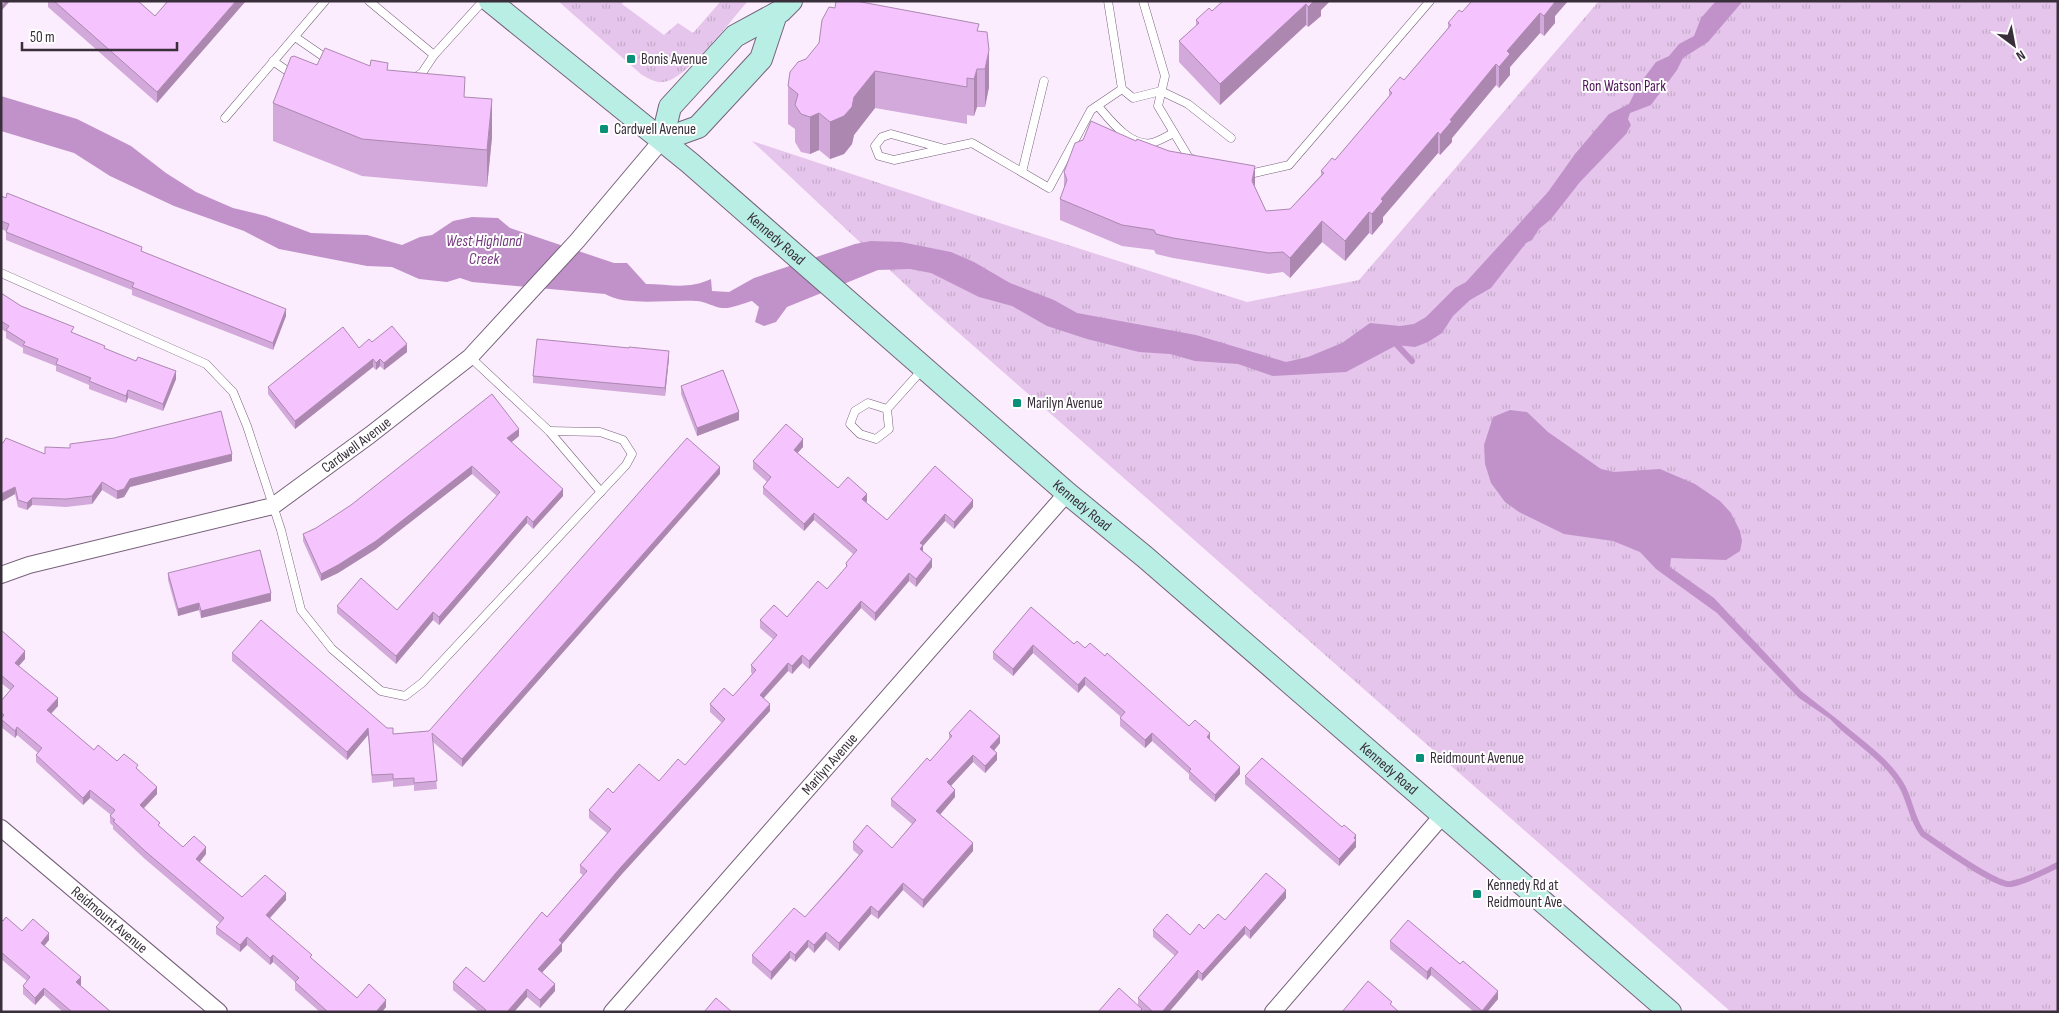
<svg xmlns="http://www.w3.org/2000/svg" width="2059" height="1013" font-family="'Sofia Sans Condensed',sans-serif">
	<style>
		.grass { fill: url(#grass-tufts) }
		.water { fill: #c192c9 }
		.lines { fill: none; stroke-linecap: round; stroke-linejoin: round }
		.stream { stroke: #c192c9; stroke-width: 6 }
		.lane-casing { stroke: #76617a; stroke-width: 9 }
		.street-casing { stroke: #76617a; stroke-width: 18 }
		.secondary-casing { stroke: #76617a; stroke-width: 24 }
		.lane { stroke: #fff; stroke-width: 8 }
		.street { stroke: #fff; stroke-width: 16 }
		.secondary { stroke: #b9eee5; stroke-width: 22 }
		.wall { fill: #d3a8da }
		.shaded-wall { fill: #ac88b1 }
		.building { fill: #f5c3fd; stroke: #ac88b1 }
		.poi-dot { fill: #0a9079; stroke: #fff; stroke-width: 2 }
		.labels { text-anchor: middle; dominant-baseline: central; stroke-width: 4; stroke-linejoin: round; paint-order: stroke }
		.poi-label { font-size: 15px; fill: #382f3a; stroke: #fff; text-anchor: start }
		.park-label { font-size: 15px; fill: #4e1358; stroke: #fff }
		.street-label { font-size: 15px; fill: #382f3a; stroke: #fff }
		.water-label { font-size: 16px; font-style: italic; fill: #74397e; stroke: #fff }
	</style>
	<defs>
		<pattern id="grass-tufts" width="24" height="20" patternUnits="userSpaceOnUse" patternTransform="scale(1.25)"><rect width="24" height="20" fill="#e5c5eb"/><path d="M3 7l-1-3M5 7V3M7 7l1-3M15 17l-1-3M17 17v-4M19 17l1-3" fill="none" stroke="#c5aaca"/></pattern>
	</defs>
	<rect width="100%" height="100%" fill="#fcedfe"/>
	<!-- grass -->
	<g class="grass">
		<path d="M558,1H623L622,4L664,35L678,23L693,33L721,1H748C731,20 687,79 664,82C655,83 650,79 642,75Z"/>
		<path d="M1599,1H2058V1012H1731L927,305L752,141L1021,230L1247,302L1359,280Z"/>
	</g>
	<!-- water -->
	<g class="water">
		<path d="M1716,1H1743L1708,42L1683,58L1677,70L1651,105L1630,113L1628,119L1631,125L1626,134L1580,182L1551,219L1539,229L1532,240L1526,243L1491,288L1470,300L1453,316L1442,333L1428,342L1415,347L1397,345L1346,372L1273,376L1238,364L1195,361L1170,354L1139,352L1087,339L1047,326L1012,306L979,297L931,273L910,269L878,270L787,307L776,322L764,326L755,322L759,307L752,301C744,303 731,309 722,308C713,307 705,301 696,301C670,299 627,307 605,294L472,282L460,278L447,282L419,279L392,267L367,266L279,249L244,231L174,206L110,176L74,153L1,131V96L77,119L131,146L166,173L196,192L233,208L266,216L311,233L367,235L402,245L420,237L432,235L453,221L472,217L498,218L510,228L614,263H627L646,284C670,284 687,290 711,279L712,291L729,292L754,278L855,244L871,241L901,242L951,252L974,262L1010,283L1054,300L1077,313L1196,335L1286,362L1308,357L1342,343L1370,323L1400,326L1414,324L1426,317L1455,288L1466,282L1548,192L1575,154L1609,114L1629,104L1638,86L1656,62L1669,56L1679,44L1694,36L1701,18Z"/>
		<path d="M1510,410L1527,412L1548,432L1601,469L1614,472L1660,469L1695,484L1720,501L1731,513L1740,531L1742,541L1740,551L1726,560L1671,558L1670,567L1714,598L1801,691L1842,723V727L1839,728L1830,719L1799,698L1717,613L1656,569L1640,552L1613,541L1564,534L1519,512L1505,502L1491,483L1485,464L1484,445L1493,417Z"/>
	</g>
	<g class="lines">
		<!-- stream -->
		<g class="stream">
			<path d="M1397,345L1412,361"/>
			<path d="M1842,727C1863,745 1890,763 1903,788C1911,804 1912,820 1923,834C1938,844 1997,887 2011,884C2027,881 2043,872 2058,865"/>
		</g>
		<!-- lane casing -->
		<g class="lane-casing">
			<g id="lane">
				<path d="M369,1L434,55"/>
				<path d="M1108,1L1122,89L1133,98L1161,91L1188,104L1231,138"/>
				<path d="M1143,1L1165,76L1158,106L1189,158L1193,159"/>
				<path d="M295,37L330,61"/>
				<path d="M273,61L293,75"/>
				<path d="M414,78L422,73L434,55L483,1"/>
				<path d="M1098,106C1110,120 1130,147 1152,143C1159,141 1167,136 1174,133"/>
				<path d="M225,118L325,1"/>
				<path d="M945,149L891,134L882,137L875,146L879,156L894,160L972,143L1049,188L1091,110L1122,89"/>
				<path d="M1245,171L1254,173L1289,165L1430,1"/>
				<path d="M1022,172L1044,81"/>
				<path d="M1,273L206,364L233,392L247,426L281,530L301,610L332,649L381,691L405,696L422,683L626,465L632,454L623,440L600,432L549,431"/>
				<path d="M470,357L549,431L601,492"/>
				<path d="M887,409L889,429L876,439L860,434L850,424L855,411L868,403L887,409L922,370"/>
			</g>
		</g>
		<!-- street casing -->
		<g class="street-casing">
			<g id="street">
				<path id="s1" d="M1,575L29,565L273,506L370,435L470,357L577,241L662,140"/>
				<path id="s2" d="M1,828L219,1012"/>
				<path id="s3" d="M612,1012L1067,493"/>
				<path d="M1273,1012L1442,816"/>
			</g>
		</g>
		<!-- secondary casing -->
		<g class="secondary-casing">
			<g id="secondary">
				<path id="s4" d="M490,1L690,163L1067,493L1145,557L1670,1012"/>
				<path d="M662,140L670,107L735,36L781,11L791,1"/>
				<path d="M662,140L698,127L761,59L776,14"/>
			</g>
		</g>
		<!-- lane -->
		<use href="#lane" class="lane"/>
		<!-- street -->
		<use href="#street" class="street"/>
		<!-- secondary -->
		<use href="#secondary" class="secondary"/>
	</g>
	<!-- wall -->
	<g class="wall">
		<path d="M48,1H138L155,16L168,1L157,103L48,7Z"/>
		<path d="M1223,1H1330L1321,10V16L1308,27L1306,25L1220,105L1179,62V41L1196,26V20L1212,11Z"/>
		<path d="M1472,1H1568L1555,16V23L1544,36L1540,33L1510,67V75L1499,88L1496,85L1452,138V142L1440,155L1438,153L1383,217V222L1372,235L1369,233L1345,261L1322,242L1290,278L1283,272L1269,274L1173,258L1156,254L1154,250L1122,246L1060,220V199L1064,190V172L1136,141L1255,187L1266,211L1290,209L1321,175V171L1335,160L1389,96V90L1404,80L1448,28V23L1462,12Z"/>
		<path d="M979,31L989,87L985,107H977L974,116L967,115V124L875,108L854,135L852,144L844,154L830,159L819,150L810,154L801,152L795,142V129L788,124V86Z"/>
		<path d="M317,65L370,66L388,70L465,97L492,137L487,187L362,176L273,141V103Z"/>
		<path d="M1,196L142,252L286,316L273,350L132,295V290L6,240V231L1,229Z"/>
		<path d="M1,293L21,306L105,349L176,379L163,411L128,398L126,403L89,389V385L56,371V366L23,353V348L6,338V332L1,329Z"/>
		<path d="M372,342L407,352L384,370L380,366L376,370L373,367L295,429L268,394V387Z"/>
		<path d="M669,358L665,396L533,383V376Z"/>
		<path d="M681,386L739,420L697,436L681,394Z"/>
		<path d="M519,436L511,442L563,496L533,529L527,523L439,625L433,620L396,664L337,613V606L397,610L497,496L472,474L376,549L338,573L321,581L303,541V534Z"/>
		<path d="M1,443L45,454L232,461L130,487L124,497L117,499L102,490L92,504L66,507L32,505L27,510L18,507L15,494L1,502Z"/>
		<path d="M803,447L797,453L838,488L867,501L866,503L887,520L973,507L954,529L945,521L923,546V552L932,567L916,587L909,581L875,621L861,608L809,669L802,663L792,674L788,671L764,698L770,711L621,875L562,944V951L542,972L555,991L540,1008L527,997L514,1012H479L453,990V982H484L547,917L583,875L580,873V865L607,833L589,818V810L613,793L659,781L685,765L722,723L710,712V704L733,696L752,674L751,672V665L774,640L760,628V620L787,617L827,589L846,568V563L853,554L814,520L804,531L763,494V487L767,482L753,469V461Z"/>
		<path d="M720,474L462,767L433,742L437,789L414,791V785L393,787V781L372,783L368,735L347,760L232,661V653L393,734L429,731Z"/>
		<path d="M168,573L271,601L201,618L199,610L178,616L168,580Z"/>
		<path d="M1031,607L1074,644L1085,648L1189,726L1210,740L1240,774L1215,802L1189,779V774L1152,741L1145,748L1120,726V718L1121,717L1085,685L1078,693L1033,653L1013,676L993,659V652Z"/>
		<path d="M1,630L25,659L19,666L58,706L51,714L94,750L117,761L138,769L157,794L144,808L160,827L183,847L206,854L200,862L242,897L286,900L270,918L312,959L357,998L386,1007L382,1012H320L295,990V982L273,962L270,965L247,945L240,952L216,934V927L220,923L145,859L113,829V826L110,823V816L111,815L90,798L83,805L36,762V755L38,753L17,735L15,738L1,727V701L10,690L1,683Z"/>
		<path d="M949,733L1000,743L994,751L997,760L985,773L973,762L951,786L955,797L940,815L973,851L923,908L903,890L878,919L871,914L839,951L826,939L814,953L808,947L795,962L790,958L771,980L752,963V955L805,917L859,855L853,850V842L892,848L912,824L891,806V799L930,761L949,740Z"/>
		<path d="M1245,776L1342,827L1356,835V847L1339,866L1245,784Z"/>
		<path d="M1286,898L1250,939L1245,934L1202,981L1198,978L1169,1012H1145L1142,1010V1012L1138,1005V998L1175,956L1153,937V930L1190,935L1225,920Z"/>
		<path d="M1,919L22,931L49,940L44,946L81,985H80L111,1012H63L44,995L35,1005L23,994V986L27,981L1,959Z"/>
		<path d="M1390,941L1498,999L1487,1012H1474L1431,975L1427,980L1390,949Z"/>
	</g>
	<!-- shaded-wall -->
	<g class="shaded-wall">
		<path d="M6,1H10L1,11V7Z"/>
		<path d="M236,1H246L157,103V92Z"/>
		<path d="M1314,1H1330L1321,10V16L1308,27V7Z"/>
		<path d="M1552,1H1568L1555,16V23L1544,36V16Z"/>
		<path d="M1306,4V25L1220,105V84Z"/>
		<path d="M1540,13V33L1510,67V75L1499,88V67L1507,51Z"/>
		<path d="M989,50V87L985,107V69Z"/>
		<path d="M1496,64V85L1452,138V142L1440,155V135L1450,120Z"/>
		<path d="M977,69V107L974,116V79Z"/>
		<path d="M875,71V108L854,135L852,144L844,154L830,159V122L854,97Z"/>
		<path d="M492,99V137L487,187V150Z"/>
		<path d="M819,113V150L810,154V117Z"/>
		<path d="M1438,132V153L1383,217V222L1372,235V214L1381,199Z"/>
		<path d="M1255,166V187L1252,181Z"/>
		<path d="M1369,212V233L1345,261V241Z"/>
		<path d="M1322,221V242L1290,278V258Z"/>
		<path d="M286,309V316L273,350V343Z"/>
		<path d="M407,344V352L384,370V363Z"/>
		<path d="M669,351V358L665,396V388Z"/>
		<path d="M373,359V367L295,429V421Z"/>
		<path d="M380,359V366L376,370V363Z"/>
		<path d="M176,371V379L163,411V404Z"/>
		<path d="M128,390V398L126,403V396Z"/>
		<path d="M739,412V420L697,436V428Z"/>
		<path d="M519,429V436L507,446V438Z"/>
		<path d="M803,439V447L794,457V450Z"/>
		<path d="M232,454V461L130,487L124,497L117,499V491L130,479Z"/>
		<path d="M472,466V474L376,549L338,573L321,581V574Z"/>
		<path d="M720,467V474L462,767V759Z"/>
		<path d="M102,482V490L92,504V496Z"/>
		<path d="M15,487V494L1,502V494Z"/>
		<path d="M563,489V496L533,529V522Z"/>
		<path d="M867,494V501L862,507V499Z"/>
		<path d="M32,498V505L27,510V503Z"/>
		<path d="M973,500V507L954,529V522Z"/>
		<path d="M814,513V520L804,531V524Z"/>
		<path d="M945,514V521L923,546V553L920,557V543Z"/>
		<path d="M527,516V523L439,625V617Z"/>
		<path d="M932,559V567L916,587V579Z"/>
		<path d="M909,573V581L875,621V613Z"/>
		<path d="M271,593V601L201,618V611Z"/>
		<path d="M861,601V608L809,669V661Z"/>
		<path d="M199,603V610L178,616V609Z"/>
		<path d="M433,612V620L396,664V656Z"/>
		<path d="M1033,645V653L1013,676V669Z"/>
		<path d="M25,651V659L15,670V663Z"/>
		<path d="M802,655V663L792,674V666Z"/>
		<path d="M788,663V671L760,702V695Z"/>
		<path d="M1085,677V685L1078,693V685Z"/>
		<path d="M58,698V706L47,718V710Z"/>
		<path d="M770,704V711L621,875L562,944V951L538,977V969L559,940L621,867Z"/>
		<path d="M17,727V735L15,738V731Z"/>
		<path d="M368,728V735L347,760V752Z"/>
		<path d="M1152,733V741L1145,748V740Z"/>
		<path d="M1210,733V741L1207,737Z"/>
		<path d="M1000,736V743L990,755V747Z"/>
		<path d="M997,753V760L985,773V766Z"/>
		<path d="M973,755V762L947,790V782Z"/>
		<path d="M1240,767V774L1215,802V795Z"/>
		<path d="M157,787V794L140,812V805Z"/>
		<path d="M90,790V798L83,805V798Z"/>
		<path d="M955,790V797L936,819V811Z"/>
		<path d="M1356,835V847L1339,866V859Z"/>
		<path d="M973,843V851L923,908V900Z"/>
		<path d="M206,847V854L196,866V859Z"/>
		<path d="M903,883V890L878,919V912Z"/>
		<path d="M1286,890V898L1250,939V931Z"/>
		<path d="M286,893V900L266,922V915Z"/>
		<path d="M871,906V914L839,951V943Z"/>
		<path d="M1245,926V934L1202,981V974Z"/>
		<path d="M826,932V939L814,953V945Z"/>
		<path d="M49,933V940L41,950V943Z"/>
		<path d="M247,937V945L240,952V945Z"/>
		<path d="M808,940V947L795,962V955Z"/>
		<path d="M790,951V958L771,980V972Z"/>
		<path d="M273,955V962L270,965V958Z"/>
		<path d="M1431,967V975L1427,980V972Z"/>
		<path d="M1198,970V978L1169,1012H1162Z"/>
		<path d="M81,977V985L76,990V982Z"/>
		<path d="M555,984V991L540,1008V1000Z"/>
		<path d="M44,988V995L35,1005V998Z"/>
		<path d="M527,989V997L514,1012H507Z"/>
		<path d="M1498,991V999L1487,1012H1482Z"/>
		<path d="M386,1000V1007L382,1012H376Z"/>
	</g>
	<!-- building -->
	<g class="building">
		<path d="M1,1H6L1,7Z"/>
		<path d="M54,1H138L155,16L168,1H236L157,92Z"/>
		<path d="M836,1H856L979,24L977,31L987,32L989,50L985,69H977L974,79L967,78V87L875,71L854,97L852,107L844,116L830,122L819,113L810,117L801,114L795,105L798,94L788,86L790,72L798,62L806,59L819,43L822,20L829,7L835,8Z"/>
		<path d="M1223,1H1314L1308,7L1306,4L1220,84L1179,41L1199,23L1196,20L1209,8L1212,11Z"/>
		<path d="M1472,1H1553L1555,2L1544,16L1540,13L1507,51L1510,54L1499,67L1496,64L1450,120L1452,121L1440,135L1438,132L1381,199L1383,201L1372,214L1369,212L1345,241L1322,221L1290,258L1283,252L1269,253L1173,238L1156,234L1154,230L1122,225L1060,199L1067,180L1064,172L1075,143L1083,140L1091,121L1136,141L1137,139L1169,151L1255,166L1252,181L1266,211L1290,209L1324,173L1321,171L1332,158L1335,160L1392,93L1389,90L1400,77L1404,80L1451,25L1448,23L1459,10L1462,12Z"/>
		<path d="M325,48L370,66L371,60L388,63L387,70L465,77L464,97L492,99L487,150L362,139L273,103L291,57L294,56L317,65Z"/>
		<path d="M7,193L142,247L141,251L286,309L273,343L132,287L134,283L6,232L9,224L1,221V196L6,198Z"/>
		<path d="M1,293L21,306L74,327L71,332L105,346L104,348L136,361L138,357L176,371L163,404L128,390L126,396L89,381L91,378L56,364L58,359L23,345L25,342L6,330L9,326L1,321Z"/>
		<path d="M392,326L407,344L384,363L380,359L376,363L373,359L295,421L268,387L343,327L359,348L369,339L372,342Z"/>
		<path d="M537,339L629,348V347L669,351L665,388L533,376Z"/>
		<path d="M723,370L739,412L697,428L681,386Z"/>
		<path d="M492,394L519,429L507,438L563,489L533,522L527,516L439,617L433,612L396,656L337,606L361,578L397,610L500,492L472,466L376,541L338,565L321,574L303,534L316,528L351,505Z"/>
		<path d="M221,411L232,454L130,479L124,489L117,491L102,482L92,496L66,499L32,498L27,503L18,500L15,487L1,494V443H3L6,438L45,454V447L70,448V444L114,438Z"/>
		<path d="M786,424L803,439L794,450L838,488L848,477L867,494L862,499L887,520L935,466L973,500L954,522L945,514L920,543L923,545L920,549L932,559L916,579L909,573L875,613L861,601L809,661L802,655L792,666L788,663L760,695L770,704L621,867L559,940L562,943L538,969L555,984L540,1000L527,989L507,1012H484L486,1010L453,982L466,967L484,982L542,912L547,917L587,871L580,865L611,829L589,810L608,788L613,793L639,764L659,781L678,759L685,765L725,719L710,704L724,688L733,696L756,670L751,665L777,635L760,620L774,605L787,617L818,581L827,589L847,566L846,563L857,550L814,513L804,524L763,487L771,477L753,461Z"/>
		<path d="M687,438L720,467L462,759L432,733L437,781L414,783V778L393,779V774L372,775L368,728L347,752L232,653L261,620L387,728H393V734L429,731Z"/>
		<path d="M260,550L271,593L201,611L199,603L178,609L168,573Z"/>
		<path d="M1031,607L1074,644L1077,641L1085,648L1090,643L1105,656L1107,653L1189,726L1195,720L1210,733L1207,737L1240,767L1215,795L1189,771L1191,769L1152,733L1145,740L1120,718L1125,712L1085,677L1078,685L1033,645L1013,669L993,652Z"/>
		<path d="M1,630L25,651L15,663L58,698L47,710L94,750L98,745L117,761L124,754L138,765L136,768L157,787L140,805L160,823L158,825L183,847L194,836L206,847L196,859L242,897L265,875L286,893L266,915L312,955L310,957L357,998L369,984L386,1000L376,1012H328L295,982L299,978L273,955L270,958L247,937L240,945L216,927L224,918L145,851L113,821L115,820L110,816L115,810L90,790L83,798L36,755L42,748L17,727L15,731L1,719L4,715L1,712V701L14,686L1,675Z"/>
		<path d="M970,710L1000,736L990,747L997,753L985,766L973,755L947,782L955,790L936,811L973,843L923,900L903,883L878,912L871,906L839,943L826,932L814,945L808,940L795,955L790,951L771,972L752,955L794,908L805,917L841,877L863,851L853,842L867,825L892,848L916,820L891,799L927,758L930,761L952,736L949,733Z"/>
		<path d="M1262,758L1342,827L1344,825L1356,835L1354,838L1356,840L1339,859L1245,776Z"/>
		<path d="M1266,873L1286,890L1250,931L1245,926L1202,974L1198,970L1162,1012H1153L1138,998L1178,952L1153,930L1167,914L1190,935L1199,924L1204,929L1218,914L1225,920Z"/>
		<path d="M6,917L22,931L33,919L49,933L41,943L81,977L76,982L111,1012H72L44,988L35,998L23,986L30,977L1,952V919L3,921Z"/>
		<path d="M1408,920L1460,964L1463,961L1498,991L1482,1011L1431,967L1427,972L1390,941Z"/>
		<path d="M1368,981L1392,1002L1390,1004L1399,1012H1342Z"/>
		<path d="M1119,988L1142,1009L1140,1012H1098Z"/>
		<path d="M716,998L732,1012H704Z"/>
	</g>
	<!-- markers -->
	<g class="poi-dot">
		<rect x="626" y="54" width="10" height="10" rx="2.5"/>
		<rect x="599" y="124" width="10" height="10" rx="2.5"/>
		<rect x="1012" y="398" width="10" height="10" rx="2.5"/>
		<rect x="1415" y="753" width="10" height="10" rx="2.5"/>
		<rect x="1472" y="889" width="10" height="10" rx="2.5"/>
	</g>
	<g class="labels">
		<!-- poi labels -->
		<g class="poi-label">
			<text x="641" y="59">Bonis Avenue</text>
			<text x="614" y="129">Cardwell Avenue</text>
			<text x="1027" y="403">Marilyn Avenue</text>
			<text x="1430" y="758">Reidmount Avenue</text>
			<text x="1487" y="885">Kennedy Rd at<tspan x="1487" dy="17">Reidmount Ave</tspan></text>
		</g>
		<!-- park labels -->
		<g class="park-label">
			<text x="1624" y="86">Ron Watson Park</text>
		</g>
		<!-- street labels -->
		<g class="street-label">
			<text stroke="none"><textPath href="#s4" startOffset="372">Kennedy Road</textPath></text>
			<text stroke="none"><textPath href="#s1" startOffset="384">Cardwell Avenue</textPath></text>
			<text stroke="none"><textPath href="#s4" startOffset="778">Kennedy Road</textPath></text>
			<text stroke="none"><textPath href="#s3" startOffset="330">Marilyn Avenue</textPath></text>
			<text stroke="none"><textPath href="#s4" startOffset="1182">Kennedy Road</textPath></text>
			<text stroke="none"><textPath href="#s2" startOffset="142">Reidmount Avenue</textPath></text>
		</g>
		<!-- water labels -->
		<g class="water-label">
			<text x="484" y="241">West Highland<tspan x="484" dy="18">Creek</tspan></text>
		</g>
	</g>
	<!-- border -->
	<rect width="2059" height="1013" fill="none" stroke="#382f3a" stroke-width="5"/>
	<!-- north arrow -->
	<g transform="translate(2014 45) rotate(148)" stroke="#ffffff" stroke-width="4" paint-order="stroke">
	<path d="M0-4L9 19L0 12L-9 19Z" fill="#382f3a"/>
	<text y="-8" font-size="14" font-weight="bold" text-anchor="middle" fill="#382f3a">N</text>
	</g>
	<!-- scale -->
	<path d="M22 42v8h155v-8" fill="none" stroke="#382f3a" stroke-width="2.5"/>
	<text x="30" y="42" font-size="15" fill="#382f3a" stroke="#ffffff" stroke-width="4" paint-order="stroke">50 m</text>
</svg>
